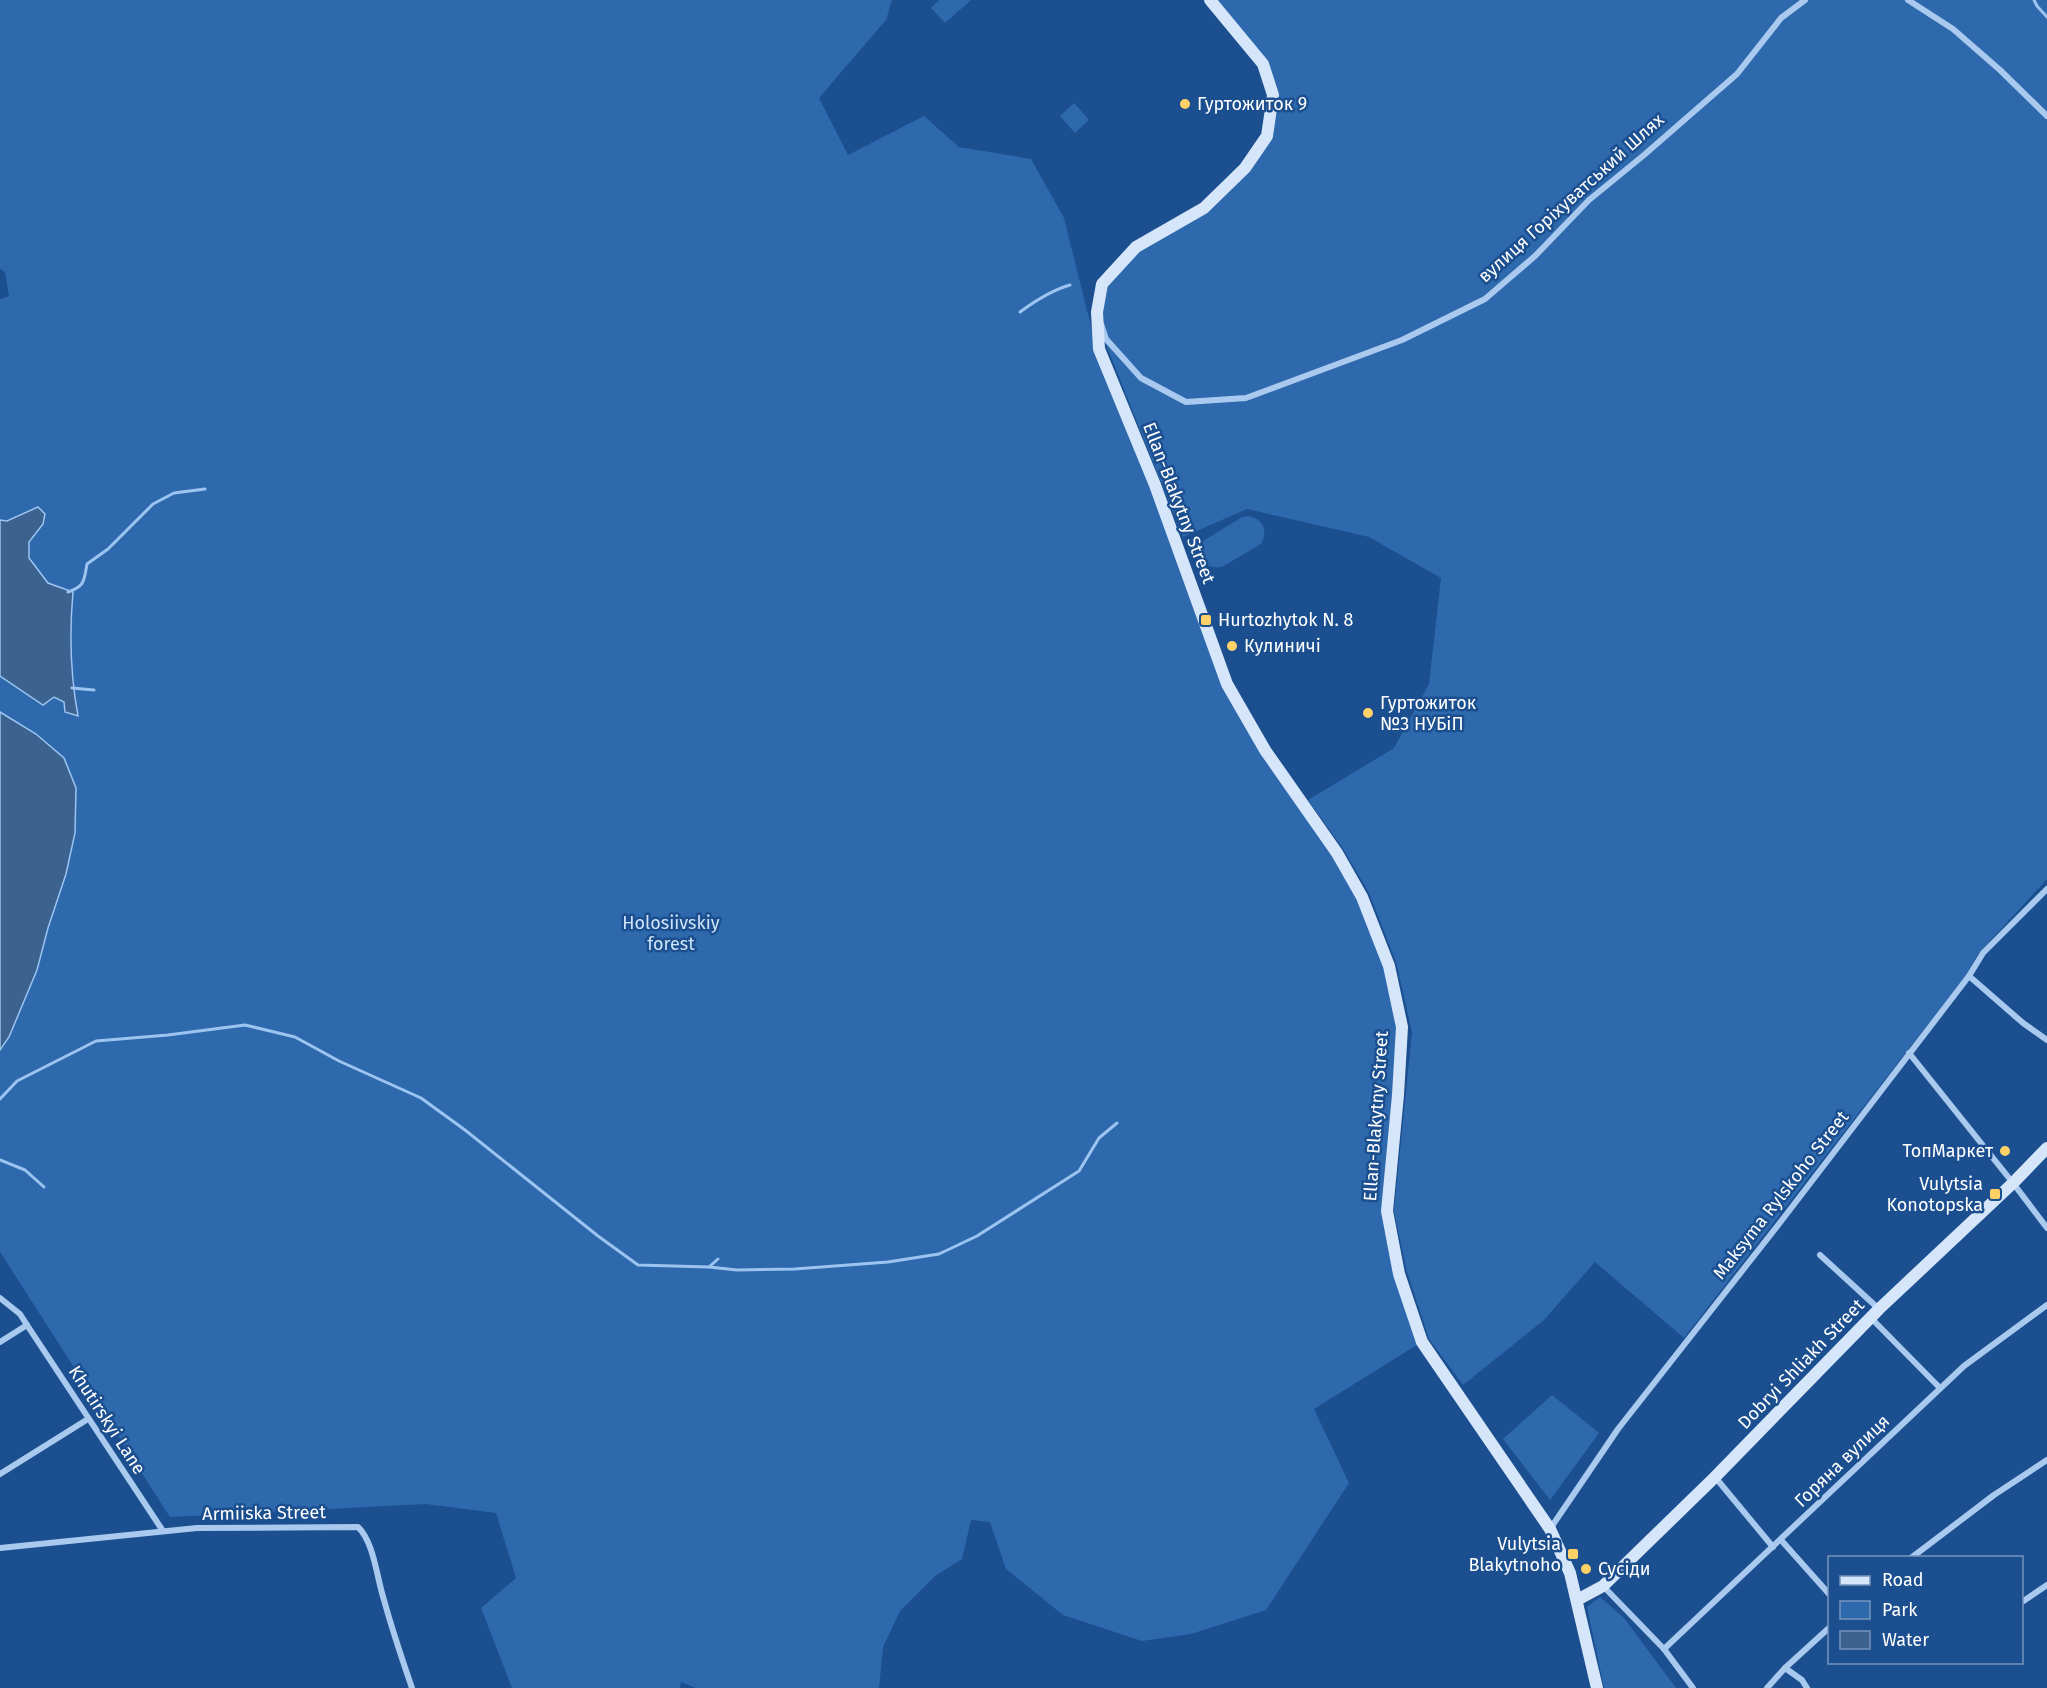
<svg xmlns="http://www.w3.org/2000/svg" width="2047" height="1688" font-family="'Fira Sans',sans-serif">
	<style>
		.green { fill: #2e69ad }
		.water { fill: #3c6290; stroke: #9cc4f0; stroke-width: 1.5 }
		.lines { fill: none; stroke-linecap: round; stroke-linejoin: round }
		.stream { stroke: #9cc4f0; stroke-width: 3 }
		.street { stroke: #a9c9ee; stroke-width: 6 }
		.secondary { stroke: #d6e6fa; stroke-width: 12 }
		.poi-dot { fill: #ffd166; stroke: #1b4f8f; stroke-width: 2 }
		.labels { text-anchor: middle; dominant-baseline: central; stroke-width: 5; stroke-linejoin: round; paint-order: stroke }
		.poi-label { font-size: 18px; fill: #fff; stroke: #1b4f8f; text-anchor: start }
		.street-label { font-size: 18px; fill: #fff; stroke: #1b4f8f }
		.park-label { font-size: 18px; fill: #cfe3fa; stroke: #1b4f8f }
	</style>
	<rect width="100%" height="100%" fill="#1b4f8f"/>
	<!-- green -->
	<g class="green">
		<path d="M0,0H892L886,20L819,98L848,155L924,116L959,147L1031,159L1064,218L1097,350L1172,542L1224,685L1360,898L1386,967L1399,1027L1384,1211L1420,1343L1314,1409L1349,1483L1266,1610L1191,1634L1142,1641L1063,1615L1006,1569L990,1522L971,1520L962,1559L935,1576L900,1611L883,1647L879,1688H696L681,1682L680,1688H512L481,1608L516,1578L496,1513L426,1504L170,1517L0,1252V1050L9,1037L37,970L48,928L66,874L64,758L32,731L0,748V676L42,704L54,697L65,702V712L78,716C70,673 69,635 73,592L48,583L29,558L28,542L43,524L38,508L7,521L0,520V299L9,296L5,272L0,269Z"/>
		<path d="M939,0H971L945,23L931,8Z"/>
		<path d="M1217,0H2047V879L1978,954L1966,975L1684,1338L1595,1262L1544,1320L1463,1385L1429,1339L1407,1272L1394,1211L1412,1032L1396,962L1369,893L1342,847L1308,800L1394,748L1429,684L1441,578L1369,537L1247,509L1183,537L1101,332L1105,286L1138,251L1248,171L1277,96Z"/>
		<path d="M1074,103L1089,120L1075,133L1060,116Z"/>
		<path d="M1249,516C1264,520 1268,531 1261,544L1222,567C1205,570 1194,556 1203,541L1242,517Z"/>
		<path d="M1552,1395L1599,1433L1550,1500L1503,1439Z"/>
		<path d="M1600,1597L1624,1618L1676,1688H1604L1587,1607Z"/>
	</g>
	<!-- water -->
	<g class="water">
		<path d="M38,507L45,514L43,524L29,542V558L48,583L73,592C69,636 70,673 78,716L65,712L64,702L54,697L43,705L0,676V520L7,521Z"/>
		<path d="M0,712L36,734L64,758L76,788L75,833L66,874L48,928L37,970L9,1037L0,1050Z"/>
	</g>
	<g class="lines">
		<!-- stream -->
		<g class="stream">
			<path d="M2034,0L2037,6L2047,17"/>
			<path d="M1020,312C1035,301 1052,290 1070,285"/>
			<path d="M68,592C85,586 84,581 87,564L108,549L153,504L174,493L205,489"/>
			<path d="M72,688L94,690"/>
			<path d="M0,1099L17,1081L96,1041L168,1035L245,1025L295,1037L339,1061L421,1098L465,1130L598,1236L638,1265L709,1267L737,1270L795,1269L888,1262L939,1254L977,1236L1079,1171L1099,1138L1117,1123"/>
			<path d="M0,1160L25,1170L44,1187"/>
			<path d="M709,1267L718,1259"/>
		</g>
		<!-- street -->
		<g class="street">
			<path d="M1908,0L1953,29L2000,70L2047,116"/>
			<path d="M1101,324L1106,339L1141,378L1186,402L1246,398L1402,340L1485,299L1535,256L1589,200L1644,155L1737,74L1781,18L1805,0"/>
			<path d="M1969,976L2023,1023L2047,1040"/>
			<path d="M1909,1053L2013,1183L2047,1228"/>
			<path d="M1820,1255L1879,1309"/>
			<path d="M0,1298L20,1314L27,1325L163,1531"/>
			<path d="M1871,1318L1940,1388"/>
			<path d="M0,1342L27,1325"/>
			<path d="M0,1474L88,1419"/>
			<path d="M1715,1477L1773,1547"/>
			<path d="M1550,1529L1618,1429L1782,1220L1969,976L1983,953L2047,889"/>
			<path d="M1781,1540L1830,1595"/>
			<path d="M0,1548L197,1528L358,1527C374,1542 377,1579 384,1600C392,1629 402,1659 412,1688"/>
			<path d="M1911,1558L1994,1495L2047,1460"/>
			<path d="M1603,1586L1664,1649L1693,1688"/>
			<path d="M2022,1602L2047,1585"/>
			<path d="M1664,1649L1964,1366L2047,1305"/>
			<path d="M1785,1668L1802,1680L1807,1688"/>
			<path d="M1767,1688L1785,1668L1830,1627"/>
		</g>
		<!-- secondary -->
		<g class="secondary">
			<path d="M1210,0L1263,64L1273,95L1267,136L1245,168L1204,208L1136,247L1102,284L1097,312L1099,349L1155,485L1227,684L1265,750L1337,853L1362,897L1389,966L1402,1027L1398,1095L1387,1211L1399,1274L1422,1342L1550,1529L1570,1573L1597,1688"/>
			<path d="M1577,1600L1603,1586L1715,1477L1879,1309L2013,1183L2047,1148"/>
		</g>
	</g>
	<!-- markers -->
	<g class="poi-dot">
		<circle cx="1185" cy="104" r="6"/>
		<rect x="1200" y="614" width="12" height="12" rx="3"/>
		<circle cx="1232" cy="646" r="6"/>
		<circle cx="1368" cy="713" r="6"/>
		<circle cx="2005" cy="1151" r="6"/>
		<rect x="1989" y="1188" width="12" height="12" rx="3"/>
		<rect x="1567" y="1548" width="12" height="12" rx="3"/>
		<circle cx="1586" cy="1569" r="6"/>
	</g>
	<g class="labels">
		<!-- poi labels -->
		<g class="poi-label">
			<text x="1197" y="104">Гуртожиток 9</text>
			<text x="1218" y="620">Hurtozhytok N. 8</text>
			<text x="1244" y="646">Кулиничі</text>
			<text x="1380" y="703">Гуртожиток<tspan x="1380" dy="21">№3 НУБіП</tspan></text>
			<text x="1993" y="1151" text-anchor="end">ТопМаркет</text>
			<text x="1983" y="1184" text-anchor="end">Vulytsia<tspan x="1983" dy="21">Konotopska</tspan></text>
			<text x="1561" y="1544" text-anchor="end">Vulytsia<tspan x="1561" dy="21">Blakytnoho</tspan></text>
			<text x="1598" y="1569">Сусіди</text>
		</g>
		<!-- street labels -->
		<g class="street-label">
			<text transform="translate(1571 198) rotate(-42)">вулиця Горіхуватський Шлях</text>
			<text transform="translate(1179 503) rotate(69)">Ellan-Blakytny Street</text>
			<text transform="translate(1376 1116) rotate(-86)">Ellan-Blakytny Street</text>
			<text transform="translate(1781 1195) rotate(-52)">Maksyma Rylskoho Street</text>
			<text transform="translate(1801 1364) rotate(-46)">Dobryi Shliakh Street</text>
			<text transform="translate(107 1420) rotate(57)">Khutirskyi Lane</text>
			<text transform="translate(1842 1461) rotate(-44)">Горяна вулиця</text>
			<text transform="translate(264 1513) rotate(-1)">Armiiska Street</text>
		</g>
		<!-- park labels -->
		<g class="park-label">
			<text x="671" y="923">Holosiivskiy<tspan x="671" dy="21">forest</tspan></text>
		</g>
	</g>
	<!-- legend -->
	<rect x="1828" y="1556" width="195" height="108" fill="#1b4f8f" stroke="#7695bc" stroke-width="1.5"/>
	<rect x="1840" y="1576" width="30" height="9" fill="#d6e6fa" stroke="#7695bc" stroke-width="1.5"/>
	<text x="1882" y="1586" font-size="18" fill="#ffffff">Road</text>
	<rect x="1840" y="1601" width="30" height="18" fill="#2e69ad" stroke="#7695bc" stroke-width="1.5"/>
	<text x="1882" y="1616" font-size="18" fill="#ffffff">Park</text>
	<rect x="1840" y="1631" width="30" height="18" fill="#3c6290" stroke="#7695bc" stroke-width="1.5"/>
	<text x="1882" y="1646" font-size="18" fill="#ffffff">Water</text>
</svg>
